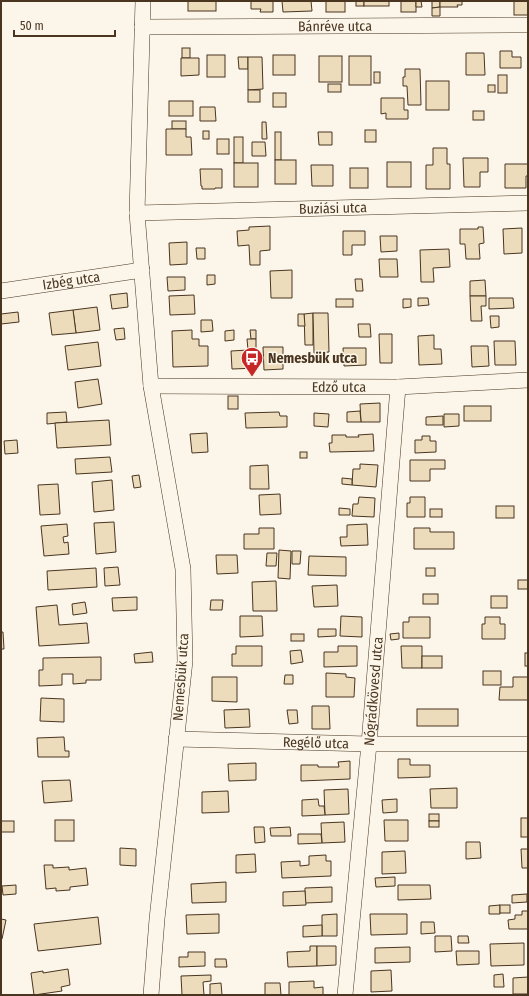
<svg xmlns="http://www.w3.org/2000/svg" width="529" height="996" font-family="'Fira Sans Condensed',sans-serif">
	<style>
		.building { fill: #ecdcbc; stroke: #4a3520 }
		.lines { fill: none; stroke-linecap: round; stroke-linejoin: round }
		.minor-casing { stroke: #4a3520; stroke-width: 16 }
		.minor { stroke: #fbf6e9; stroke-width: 15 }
		.labels { text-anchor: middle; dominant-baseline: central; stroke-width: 3; stroke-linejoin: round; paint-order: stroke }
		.street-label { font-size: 14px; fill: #4a3520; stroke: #fbf6e9 }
		.poi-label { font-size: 14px; font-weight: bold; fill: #4a3520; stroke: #fbf6e9; text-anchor: start }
	</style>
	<rect width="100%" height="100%" fill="#fbf6e9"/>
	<!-- building -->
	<g class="building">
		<rect x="188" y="1" width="28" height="10"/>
		<path d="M251,1H273V12H260L261,9H251Z"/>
		<path d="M282,1H311L312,11L283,12Z"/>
		<rect x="326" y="1" width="19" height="11"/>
		<rect x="356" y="1" width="8" height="5"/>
		<rect x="364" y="1" width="25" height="5"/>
		<rect x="401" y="1" width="15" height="11"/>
		<path d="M416,1H421L422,7H416Z"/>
		<path d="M432,1H440V7L432,8Z"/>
		<path d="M440,1H462V5H457L458,7H440Z"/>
		<rect x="514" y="1" width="14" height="14"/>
		<path d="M440,7V16H432V8Z"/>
		<rect x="182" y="48" width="8" height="10"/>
		<path d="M500,51H512V57H521V68H500Z"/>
		<path d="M466,53H484L485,75H466Z"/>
		<rect x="207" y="55" width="18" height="22"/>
		<rect x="273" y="55" width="22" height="20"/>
		<rect x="319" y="56" width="23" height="26"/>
		<rect x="349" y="56" width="22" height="29"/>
		<path d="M238,57H248V69H239Z"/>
		<path d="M248,57H262L263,89L248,90Z"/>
		<path d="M181,58H199V75L181,76Z"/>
		<path d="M405,69H420L421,105H408L407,86H403V77H405Z"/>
		<rect x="374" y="72" width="6" height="11"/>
		<rect x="498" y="75" width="9" height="18"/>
		<rect x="426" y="81" width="23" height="29"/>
		<rect x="328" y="84" width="13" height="8"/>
		<rect x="488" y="85" width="7" height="7"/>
		<rect x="248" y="90" width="12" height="12"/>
		<rect x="273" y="93" width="13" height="14"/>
		<path d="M381,98H404V110H408V119H386V113L381,114Z"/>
		<rect x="169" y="101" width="24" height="15"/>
		<path d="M200,107H215L216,121H200Z"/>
		<rect x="473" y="111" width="11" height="9"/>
		<rect x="172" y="121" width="14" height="8"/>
		<path d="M262,122H266L267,139H262Z"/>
		<path d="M166,129H186V137H191L192,155H166Z"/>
		<rect x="365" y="130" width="11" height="12"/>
		<rect x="203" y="131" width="6" height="8"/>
		<rect x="275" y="132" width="6" height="28"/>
		<path d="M318,132H332V145H319Z"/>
		<rect x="234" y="137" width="9" height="26"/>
		<rect x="217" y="139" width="12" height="15"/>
		<path d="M252,142H265L266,156H252Z"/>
		<path d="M433,148H447V164H450V189H426V165H433Z"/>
		<path d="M463,158H488V172H480V187H464Z"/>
		<rect x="275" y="160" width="21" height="24"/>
		<rect x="387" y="162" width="24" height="25"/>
		<rect x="234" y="163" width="24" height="24"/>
		<path d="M505,164H528V176H526V188H505Z"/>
		<path d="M311,165H333V186H312Z"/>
		<rect x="350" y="168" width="18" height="20"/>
		<path d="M200,169H222V188H215V189H202V186H201Z"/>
		<path d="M270,226V250L260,251V265H250L249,245L238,246L237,231L249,230V227Z"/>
		<path d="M478,227H483L484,243L479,244L480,259H466L465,244H460V229H478Z"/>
		<path d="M522,228V253L504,254L503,229Z"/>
		<path d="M343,231H365V245H352V255H343Z"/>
		<path d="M380,236H397V251L381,252Z"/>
		<path d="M187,242V264L170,265L169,243Z"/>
		<path d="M196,248H205V259H197Z"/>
		<path d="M449,249L450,267L433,268L434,282H421L420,250Z"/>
		<path d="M379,259H397L398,277H380Z"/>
		<path d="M292,270V298H271L270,271Z"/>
		<path d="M207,275H215V284L207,285Z"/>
		<path d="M167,277H185V290L168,291Z"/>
		<path d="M355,279H362L363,291H356Z"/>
		<path d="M485,280L486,296H470V281Z"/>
		<path d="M127,293L128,307L112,309L110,295Z"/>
		<path d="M194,295L195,314L170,315L169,296Z"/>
		<path d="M470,296H486V306H481L482,321H471Z"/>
		<path d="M418,298H428L429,305L418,306Z"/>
		<path d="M489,298H513L514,308L489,309Z"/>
		<rect x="336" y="299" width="17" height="8"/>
		<path d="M403,299H411V307L403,308Z"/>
		<path d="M97,307L100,330L76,333L73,310Z"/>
		<path d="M73,310L76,333L52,335L49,313Z"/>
		<path d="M18,312L19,322L1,324V314Z"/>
		<path d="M313,313V345H305L304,314Z"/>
		<path d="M313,313H328L329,352L314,353Z"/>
		<path d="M298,314H304L305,326H298Z"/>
		<path d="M490,316H499V327L491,328Z"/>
		<path d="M201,320H212L213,331L201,332Z"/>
		<path d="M358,324H370L371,337H359Z"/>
		<path d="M124,328L125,339L116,340L114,329Z"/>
		<path d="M192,330V339H199V346H208V366L173,367L172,331Z"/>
		<path d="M234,330V340L225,341V331Z"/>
		<path d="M250,330H256V339H251Z"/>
		<path d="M379,334H392V363H380Z"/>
		<path d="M434,335V349H441L442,364L419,365L418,336Z"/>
		<path d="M247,339H256V350H248Z"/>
		<path d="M494,341H515L516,365H495Z"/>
		<path d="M98,342L101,366L68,370L65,346Z"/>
		<path d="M471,346H488L489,366L472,367Z"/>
		<path d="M263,347H283V369L264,370Z"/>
		<path d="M343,348H366V365L344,366Z"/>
		<path d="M248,350H256L257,368L232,369L231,351Z"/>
		<path d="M98,379L102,404L78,408L75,382Z"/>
		<rect x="228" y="396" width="10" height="13"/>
		<path d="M380,403V422H361L360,404Z"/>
		<rect x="464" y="406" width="27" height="15"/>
		<path d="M360,411L361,422H347V412Z"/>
		<path d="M66,412L67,422L47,424V413Z"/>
		<path d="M279,412L280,416H287V427L246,428L245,413Z"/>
		<path d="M314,413L329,414L328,427L314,426Z"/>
		<path d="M444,414H459V426L444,427Z"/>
		<path d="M443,416V425H426V417Z"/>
		<path d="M109,420L111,445L57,448L55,423Z"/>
		<path d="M207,433L208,452L192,453L190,434Z"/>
		<path d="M373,434L374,451L330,452L329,443H332V435H346V437H359L358,435Z"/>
		<path d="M422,436H430V441H436V452L415,453V440H422Z"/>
		<path d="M17,440L18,453L5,454L4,441Z"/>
		<rect x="300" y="452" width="7" height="6"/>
		<path d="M110,457L112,472L76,474L75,459Z"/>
		<path d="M410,460H445V469H430V481H410Z"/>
		<path d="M360,464L378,465L376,487L352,485L353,469H360Z"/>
		<path d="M268,465L269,489H250V466Z"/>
		<path d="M139,475L141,487L134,488L132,476Z"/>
		<path d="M342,478L352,479V485L342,484Z"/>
		<path d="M112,480L114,510L94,512L92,482Z"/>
		<path d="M58,484L60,514L40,515L38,485Z"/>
		<path d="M280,494L281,514L260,515L259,495Z"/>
		<path d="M359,497L375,498L374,517L352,516L353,504H358Z"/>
		<path d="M410,497H425V517H407V503H410Z"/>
		<rect x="496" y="506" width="18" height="12"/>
		<path d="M339,508L350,509V515H339Z"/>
		<rect x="430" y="509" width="12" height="8"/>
		<path d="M114,522L116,552L96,554L94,523Z"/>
		<path d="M67,524L68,536L63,537L64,543L68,542L69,554L44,556L41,526Z"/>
		<path d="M367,524L368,545L341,546L340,537H347V525Z"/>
		<path d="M259,528H274V549H244V534H259Z"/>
		<path d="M414,528H430V532H454V549H414Z"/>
		<path d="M279,550L291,551L290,579L278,578Z"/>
		<path d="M292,551H301L300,564H292Z"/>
		<path d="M267,553H277L276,566H266Z"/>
		<path d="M216,555H237L238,573L217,574Z"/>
		<path d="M309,556L346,557V576L308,575Z"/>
		<path d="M118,567L120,585L105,586L104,568Z"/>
		<path d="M96,568L97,587L48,590L47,571Z"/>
		<rect x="426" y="568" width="9" height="8"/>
		<rect x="518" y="580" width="10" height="9"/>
		<path d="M276,581L277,611H253L252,582Z"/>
		<path d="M337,585L338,606L314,607L312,586Z"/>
		<rect x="423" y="594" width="15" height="10"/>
		<rect x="491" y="596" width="16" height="12"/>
		<path d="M137,597V610L113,611L112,598Z"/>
		<path d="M211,600H223L222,610H210Z"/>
		<path d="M85,602L87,613L73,615L72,604Z"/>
		<path d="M57,605L59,625L87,623L89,643L39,646L36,607Z"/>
		<path d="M240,616H262L263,636L240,637Z"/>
		<path d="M341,616L362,617V637L340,636Z"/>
		<path d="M409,617H430V638H403V622H409Z"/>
		<path d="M485,617H500V624H505V639H482V624H485Z"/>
		<path d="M318,629H336V636L318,637Z"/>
		<path d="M1,632H3L4,649H1Z"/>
		<path d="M399,633V639L391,640L390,634Z"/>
		<rect x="291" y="634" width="13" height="7"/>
		<path d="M236,646H262V666H232V654H236Z"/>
		<path d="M338,646H357V666L324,667V652H338Z"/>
		<path d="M401,646H422V668H402Z"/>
		<path d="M301,650L303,662L291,664L290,651Z"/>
		<path d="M152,652L153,662L135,663L134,654Z"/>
		<rect x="525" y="653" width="3" height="13"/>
		<rect x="422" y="656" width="20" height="12"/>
		<path d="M101,657V680H86V683L73,684V674H62V685L39,686V670H43V658Z"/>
		<rect x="483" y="671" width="18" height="14"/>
		<path d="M326,673L346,674V677L355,678L354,697H326Z"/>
		<path d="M285,675H293V684H284Z"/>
		<path d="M212,677H237V702L212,701Z"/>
		<path d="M513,677H528V700H499L500,687H513Z"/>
		<path d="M41,698L64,699V722L40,721Z"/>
		<path d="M312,706H329L330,729H312Z"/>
		<path d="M249,709L250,727L225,728L224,710Z"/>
		<rect x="417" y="709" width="41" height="17"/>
		<path d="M287,710H297L298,723L289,724Z"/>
		<path d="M64,737L65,751H69V757H38L37,738Z"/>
		<path d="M398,759H410V765H430V777L398,778Z"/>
		<path d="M350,761V779L301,781V765H318V767H339L338,762Z"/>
		<path d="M256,763V780L229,781L228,764Z"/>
		<path d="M70,780L72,801L44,803L42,781Z"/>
		<path d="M457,788V808H431L430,789Z"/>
		<path d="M348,789L349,814L325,815L324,790Z"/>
		<path d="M228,791L229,812L202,813V792Z"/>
		<path d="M318,799L319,806H324L325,815L302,816V800Z"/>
		<path d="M397,799V812L383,813L382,800Z"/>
		<rect x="429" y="814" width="10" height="7"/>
		<rect x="521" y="818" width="7" height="19"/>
		<rect x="55" y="820" width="19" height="21"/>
		<path d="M384,820H408V841H385Z"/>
		<rect x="1" y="821" width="13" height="11"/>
		<rect x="429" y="821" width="10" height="6"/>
		<path d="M344,822L345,842L322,843L321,823Z"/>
		<path d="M254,827H264L265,842L255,843Z"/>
		<path d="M290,827L291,836H271L270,828Z"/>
		<path d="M298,834H321L322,843L298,844Z"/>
		<path d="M466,842H480L481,858L466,859Z"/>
		<path d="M120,848L136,849V866L120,865Z"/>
		<path d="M521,849H528V868H522Z"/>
		<path d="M405,851L406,873L382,874V852Z"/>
		<path d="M255,854L256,872L236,873V855Z"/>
		<path d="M326,855V861H331V876L282,878L281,862L300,861V866L309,865V856Z"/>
		<path d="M44,865H53V868L69,867V870L86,868L88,885L70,887V890L56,891V888L46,889Z"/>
		<path d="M395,877V886L376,887L375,878Z"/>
		<path d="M226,882V902L192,903L191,884Z"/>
		<path d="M16,885V894L3,895L2,886Z"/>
		<path d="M398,885H430L431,899L398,900Z"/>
		<path d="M332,887V902L305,903V888Z"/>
		<path d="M305,891L306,905L283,906V892Z"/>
		<path d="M527,894V902L512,903V895Z"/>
		<path d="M500,905V914H489V906Z"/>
		<rect x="500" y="905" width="10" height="8"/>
		<path d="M522,911H528V929H509L508,920L515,919V915H522Z"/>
		<path d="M219,914V933L187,934L186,915Z"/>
		<path d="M337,914V936H322V915Z"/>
		<path d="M370,914H407V934L371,935Z"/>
		<path d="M98,917L101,944L38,951L34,924Z"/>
		<path d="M1,919L6,920L2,939H1Z"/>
		<path d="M421,922H434L435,933L421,934Z"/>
		<path d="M322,925V936L303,937V926Z"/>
		<path d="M435,936H451L452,951L435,952Z"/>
		<path d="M458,936H468L469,943H458Z"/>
		<path d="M524,943V965L491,966L490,944Z"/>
		<path d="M310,946H317V966L288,967L287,952L310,951Z"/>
		<path d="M317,946H336V965L317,966Z"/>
		<path d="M410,947V962L375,963V948Z"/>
		<path d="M456,951H479V964L457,965Z"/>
		<path d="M188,952H205V966L179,967V957H188Z"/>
		<path d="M215,959H226L227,967H215Z"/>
		<path d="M68,969L70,985L61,987L62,991L34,995L31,973L43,971V973Z"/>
		<path d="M391,970L392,991L371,992V971Z"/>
		<path d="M503,974L504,987H494V975Z"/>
		<path d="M211,975V981L203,982L204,995H182L181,976Z"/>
		<path d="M528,977V994H513V978Z"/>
		<path d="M314,981V988L323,987V995H289V982Z"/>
		<path d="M221,983L222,995H210V984Z"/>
		<path d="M265,983H280L281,995H265Z"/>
	</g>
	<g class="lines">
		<!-- minor casing -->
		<g class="minor-casing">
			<g id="minor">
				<path d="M143,1L137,213L151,386L183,569L185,661L157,919L151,995"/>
				<path id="s1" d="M142,27L528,25"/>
				<path id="s2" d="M137,213L528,203"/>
				<path id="s3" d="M1,291L142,270"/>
				<path id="s4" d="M151,386L398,387L528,380"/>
				<path id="s5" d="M176,739L369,744H528"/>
				<path id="s6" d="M345,995L369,744L398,387"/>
			</g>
		</g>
		<!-- minor -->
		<use href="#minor" class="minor"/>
	</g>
	<!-- icons -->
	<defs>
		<g id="bus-pin" transform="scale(1.15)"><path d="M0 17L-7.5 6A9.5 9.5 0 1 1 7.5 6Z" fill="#c62828" stroke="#fbf6e9"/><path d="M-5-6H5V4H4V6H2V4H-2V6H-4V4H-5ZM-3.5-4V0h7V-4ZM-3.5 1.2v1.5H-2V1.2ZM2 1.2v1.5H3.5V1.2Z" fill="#fff"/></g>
	</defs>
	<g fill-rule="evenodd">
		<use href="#bus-pin" x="252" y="358"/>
	</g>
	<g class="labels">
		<!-- street labels -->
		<g class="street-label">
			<text stroke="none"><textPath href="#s1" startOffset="193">Bánréve utca</textPath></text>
			<text stroke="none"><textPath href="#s2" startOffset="196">Buziási utca</textPath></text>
			<text stroke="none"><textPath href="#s3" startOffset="71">Izbég utca</textPath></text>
			<text stroke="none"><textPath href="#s4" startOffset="188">Edző utca</textPath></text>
			<text transform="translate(181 677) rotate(-86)">Nemesbük utca</text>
			<text stroke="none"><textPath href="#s6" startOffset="305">Nógrádkövesd utca</textPath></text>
			<text stroke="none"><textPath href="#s5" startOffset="140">Regélő utca</textPath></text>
		</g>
		<!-- poi labels -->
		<g class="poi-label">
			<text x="268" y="358">Nemesbük utca</text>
		</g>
	</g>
	<!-- border -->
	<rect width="529" height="996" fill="none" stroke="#4a3520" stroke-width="4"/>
	<!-- scale -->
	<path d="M14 30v6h101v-6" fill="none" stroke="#4a3520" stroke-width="2"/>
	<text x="20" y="30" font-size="12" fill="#4a3520" stroke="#fbf6e9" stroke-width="3" paint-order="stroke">50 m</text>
</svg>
